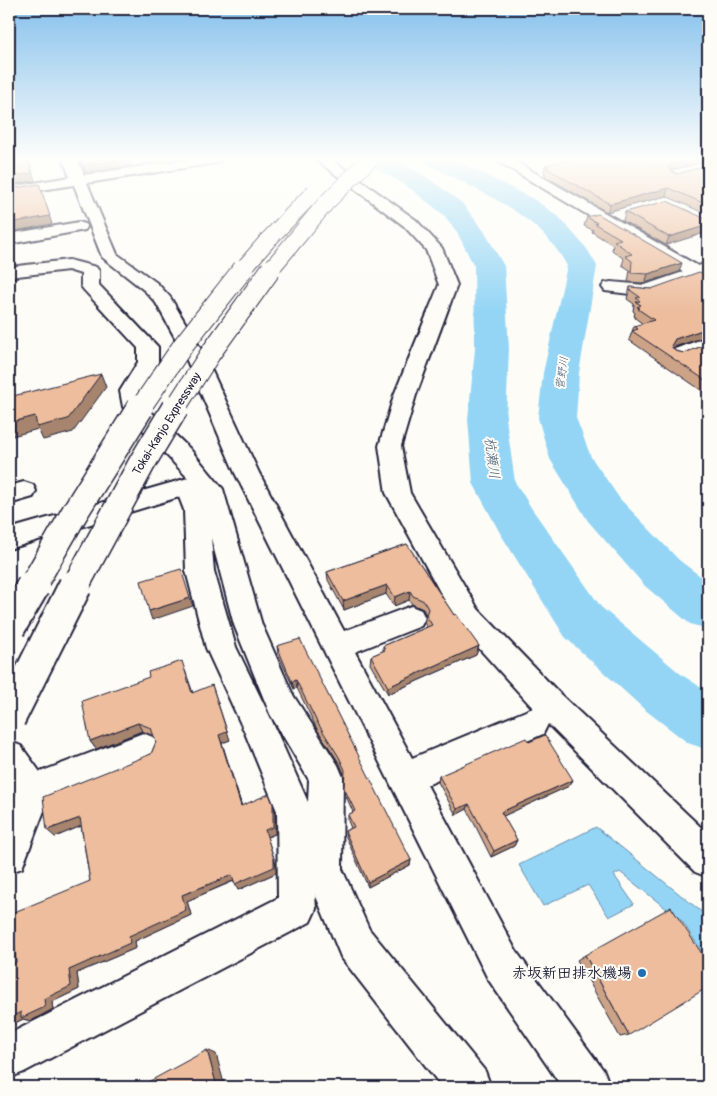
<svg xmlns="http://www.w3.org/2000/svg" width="717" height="1096" font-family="Pangolin,'Klee One',sans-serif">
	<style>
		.water { fill: #94d5f5; stroke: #668dab }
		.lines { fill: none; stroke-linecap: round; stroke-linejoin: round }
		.river { fill: #94d5f5; fill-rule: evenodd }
		.street-casing { stroke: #22223b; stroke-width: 4 }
		.street { fill: #fdfcf7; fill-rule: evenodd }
		.highway-bridge-far3-casing { stroke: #22223b; stroke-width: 18; stroke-linecap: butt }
		.highway-bridge-far2-casing { stroke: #22223b; stroke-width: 22; stroke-linecap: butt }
		.highway-bridge-far1-casing { stroke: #22223b; stroke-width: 29; stroke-linecap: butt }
		.highway-bridge-casing { stroke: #22223b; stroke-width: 36; stroke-linecap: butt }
		.highway-bridge-far3 { stroke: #fdfcf7; stroke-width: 16 }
		.highway-bridge-far2 { stroke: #fdfcf7; stroke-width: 20 }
		.highway-bridge-far1 { stroke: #fdfcf7; stroke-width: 26 }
		.highway-bridge { stroke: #fdfcf7; stroke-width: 32 }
		.wall { fill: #cca387; stroke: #22223b }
		.shaded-wall { fill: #a6846e; stroke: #22223b }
		.building { fill: #edbd9d; stroke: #22223b }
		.poi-dot { fill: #1f6fb2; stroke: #fdfcf7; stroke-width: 2 }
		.labels { text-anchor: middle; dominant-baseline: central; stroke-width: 4; stroke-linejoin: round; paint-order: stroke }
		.far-water-label { font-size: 11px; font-style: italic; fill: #445873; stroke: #fdfcf7 }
		.street-label { font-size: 12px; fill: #22223b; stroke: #fdfcf7 }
		.water-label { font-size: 14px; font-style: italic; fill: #445873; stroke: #fdfcf7 }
		.near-poi-label { font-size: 15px; font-weight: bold; fill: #22223b; stroke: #fdfcf7; text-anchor: end }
	</style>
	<rect width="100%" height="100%" fill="#fdfcf7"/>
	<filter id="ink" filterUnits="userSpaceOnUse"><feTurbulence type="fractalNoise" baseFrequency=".02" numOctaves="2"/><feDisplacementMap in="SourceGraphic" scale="10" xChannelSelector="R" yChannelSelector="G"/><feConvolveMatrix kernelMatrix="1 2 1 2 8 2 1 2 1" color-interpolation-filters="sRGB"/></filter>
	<g filter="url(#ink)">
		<!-- water -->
		<path class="water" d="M596,827L708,917V961L682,921L620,872L614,875L634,904L609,917L588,885L543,906L519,865Z"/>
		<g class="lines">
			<!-- river -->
			<g class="river">
				<path d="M365,159H394L425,176L462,203L484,231L504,266L509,349L506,419L515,482L532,509L601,607L682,675L708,692V750L688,743L644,709L565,637L500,533L473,483L468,419L475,349L474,266L457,232L444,215L407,186L369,164Z"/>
				<path d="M424,159H454L535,200L558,216L587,249L597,266L579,373L576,418L591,457L620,499L679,560L708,582V629L690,624L645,586L588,521L550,459L538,418L543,373L567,266C540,213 477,191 428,164Z"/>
			</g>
			<!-- street casing -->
			<g class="street-casing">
				<g id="street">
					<path d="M63,159H77L84,175L190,159H223L216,163L87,183L117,254L157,283L170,297L205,356L259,473L344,631L411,606L421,610L425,618L421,626L355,652L412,758L533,708L458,625L386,493L379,446L394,395L439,285L426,250L404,226L315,159H331L416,220L442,248L457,285L416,395L401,446L410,493L478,609L560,694L708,834V877L695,872L548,724L543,734L427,785L516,951L604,1071L610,1087H562L488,979L235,473L185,356L156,303L145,291L102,257L74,185L9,195V187L70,177Z"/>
					<path d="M494,159H511L698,266L708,263V284L695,279L647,296L605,291L602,287L605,283L611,282L645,285L683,272Z"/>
					<path d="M79,222L85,224L87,227L85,230L9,244V234Z"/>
					<path d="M69,260L96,267L99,271V285L158,347V362L142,391L144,405L190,449L223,489L262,625L293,695L338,765L343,777L342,869L369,929L485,1071L491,1087H442L341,957L315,894L316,909L310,922L24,1072L9,1078V1034L278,898L277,811L245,733L206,648L186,571L184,510L179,497L9,549V529L188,478L126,412L123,407L120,391L138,362V348L84,290L81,286V274L68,270L9,277V267ZM211,538L234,625L270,714L309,780L308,802L271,719L236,647L214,571Z"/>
					<path d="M708,337V350L679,360L672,358L669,354L672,350Z"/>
					<path d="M24,482L33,485L36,491L33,497L9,504V486Z"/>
					<path d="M143,733L155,738L159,749L155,760L47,803L22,868L9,873V811L16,794L9,784V741L21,746L40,772Z"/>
				</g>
			</g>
			<!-- street -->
			<use href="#street" class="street"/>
			<!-- highway-bridge-far3 casing -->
			<g class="highway-bridge-far3-casing">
				<g id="highway-bridge-far3">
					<path d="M242,270L268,240L314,192"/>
					<path d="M270,270L326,203L370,159"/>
				</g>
			</g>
			<!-- highway-bridge-far2 casing -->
			<g class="highway-bridge-far2-casing">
				<g id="highway-bridge-far2">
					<path d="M139,410L184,344L243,269"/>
					<path d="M174,410L210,354L271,269"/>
				</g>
			</g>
			<!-- highway-bridge-far1 casing -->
			<g class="highway-bridge-far1-casing">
				<g id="highway-bridge-far1">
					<path d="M32,587L75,512L140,408"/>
					<path d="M75,587L142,463L175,408"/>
				</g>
			</g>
			<!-- highway-bridge casing -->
			<g class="highway-bridge-casing">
				<g id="highway-bridge">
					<path d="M9,627L33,586"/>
					<path d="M9,718L75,586"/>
				</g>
			</g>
			<!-- highway-bridge-far3 -->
			<use href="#highway-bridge-far3" class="highway-bridge-far3"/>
			<!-- highway-bridge-far2 -->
			<use href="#highway-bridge-far2" class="highway-bridge-far2"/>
			<!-- highway-bridge-far1 -->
			<use href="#highway-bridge-far1" class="highway-bridge-far1"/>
			<!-- highway-bridge -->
			<use href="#highway-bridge" class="highway-bridge"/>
		</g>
		<!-- wall -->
		<g class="wall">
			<path d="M79,159H130L131,166L85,173Z"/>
			<path d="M708,159V161L671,170L677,174L708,165V215L666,196L607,212L545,176V174L544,173L545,165Z"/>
			<path d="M625,212L708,220L666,245L623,221Z"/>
			<path d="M587,217L679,272L645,283L628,282L630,270L622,265L624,259L612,250L613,245L592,232L593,230L584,226Z"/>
			<path d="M630,287L651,289L673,348L675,351L684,353L708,344V395L629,340L634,326L643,324L635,318V316H634L635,313L633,311L634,304L627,299Z"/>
			<path d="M407,544L454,615L479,646L476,655L388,694L370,664L371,656L383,651V646L427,627L424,623L426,615L423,609L412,604L409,600L394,606L386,594L344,610L328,580L327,572Z"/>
			<path d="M277,646L411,860L410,865L368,887L346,837L345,831L351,828L348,821V815L353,812L345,794V776L340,764L317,729L297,688L294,689L278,654Z"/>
			<path d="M185,670L193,693L230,740L222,743L241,806L275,811V834L267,837L276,865V873L238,890L234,881L187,901L191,915L135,941L136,948L77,973L79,989L52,1002L53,1009L31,1021L23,1019L9,1026V965L16,962L90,881L81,826L55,837L151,754L156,742L154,736L142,731L96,749L90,741Z"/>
			<path d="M529,742L573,780L569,786L503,816L517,840L514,846L491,857L467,809L456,815L438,782L439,776Z"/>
			<path d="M585,955L629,1035L620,1037L577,960Z"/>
		</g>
		<!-- shaded-wall -->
		<g class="shaded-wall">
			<path d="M28,159H29L35,181L9,185V177Z"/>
			<path d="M125,159H130L131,166L85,173L83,165Z"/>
			<path d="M688,159H708V161L668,171V169L671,163Z"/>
			<path d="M39,184L52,224L10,232L9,229V223Z"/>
			<path d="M668,188L666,196L607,212L610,204Z"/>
			<path d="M708,225V232L666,245L669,237Z"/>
			<path d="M682,263L679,272L645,283L648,274Z"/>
			<path d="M708,328V336L671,348V346L675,339Z"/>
			<path d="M101,374L106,387L73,432L43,440L38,429L9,437V423Z"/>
			<path d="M387,585L386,594L344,610L343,601Z"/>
			<path d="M410,591L409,600L394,606L395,597Z"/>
			<path d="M190,598L193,606L152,620L149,611Z"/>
			<path d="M479,646L476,655L388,694V687Z"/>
			<path d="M296,680L297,688L294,689L292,682Z"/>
			<path d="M212,685L230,740L222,743L244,813L219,735Z"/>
			<path d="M138,723L142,731L96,749L90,741Z"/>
			<path d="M573,780L569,786L499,818L501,812Z"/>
			<path d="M273,804L275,811V834L267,837L276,865V873L238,890L235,884L265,830Z"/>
			<path d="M469,804L467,809L456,815L457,809Z"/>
			<path d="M80,818L86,824L55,837L47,830Z"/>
			<path d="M517,840L514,846L491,857L494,851Z"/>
			<path d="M411,860L410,865L368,887V882Z"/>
			<path d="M232,875L235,880L187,901L191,915L135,941L136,948L77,973L79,989L52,1002L53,1009L31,1021L23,1019L9,1026V1018L44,999L69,970L129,936L182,895Z"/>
			<path d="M207,1050L216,1054L225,1087H217Z"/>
		</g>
		<!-- building -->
		<g class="building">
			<path d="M9,159H28L32,173L9,177Z"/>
			<path d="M80,159H125L83,165Z"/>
			<path d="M572,159H688L671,163L668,169L677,174L708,165V205L668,188L610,204L546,168L549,167L545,165Z"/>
			<path d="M39,184L50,216L9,223V189Z"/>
			<path d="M667,201L708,220V225L669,237L625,212Z"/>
			<path d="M598,214L682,263L648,274L631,273L632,261L625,256L632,254L614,241L621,239L595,224L597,223L587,217Z"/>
			<path d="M699,272L708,275V328L675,339L671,346L675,351L684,353L708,344V382L632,331L638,329L634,326L654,320L638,309L640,308L637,307L641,305L636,302L640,301L636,298L640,297L630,290V287L651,289Z"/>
			<path d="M101,374L68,419L37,427L35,416L9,423V397Z"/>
			<path d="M407,544L454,615L456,614L479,646L388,687L371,656L385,650L383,646L432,625L426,615L428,609L424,601L413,596L410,591L395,597L387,585L343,601L327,572Z"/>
			<path d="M181,569L190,598L149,611L141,581Z"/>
			<path d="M300,639L411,860L368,882L345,831L354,827L348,815L355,811L344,788L345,770L339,757L317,722L296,680L292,682L277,646Z"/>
			<path d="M182,661L192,693L212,685L227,732L219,735L241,806L269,794L273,804V827L265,830L274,859V867L235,884L232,875L182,895L186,910L129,936L130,943L69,970L71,986L44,999L45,1007L21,1018V1012L9,1018V965L16,962L12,913L90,881L80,818L47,830L43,797L151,754L156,742L151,728L138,723L90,741L82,701L149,677L148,672Z"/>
			<path d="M545,735L573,780L501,812L517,840L494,851L469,804L457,809L439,776L526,738L529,742Z"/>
			<path d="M671,907L708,963V987L629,1035L585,955Z"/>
			<path d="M207,1050L217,1087H139Z"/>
		</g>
	</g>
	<!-- sky -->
	<linearGradient id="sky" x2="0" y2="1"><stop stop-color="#86c1ed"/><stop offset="0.51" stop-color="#fefefb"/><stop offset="1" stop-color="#fefefb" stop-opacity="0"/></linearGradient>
	<rect width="717" height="312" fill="url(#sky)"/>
	<!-- markers -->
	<circle class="poi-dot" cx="642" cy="973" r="5"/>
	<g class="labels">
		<!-- far-water labels -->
		<g class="far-water-label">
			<text transform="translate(562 373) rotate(-82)">菅野川</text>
		</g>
		<!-- street labels -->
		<g class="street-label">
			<text transform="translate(167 424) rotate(-58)">Tokai-Kanjo Expressway</text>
		</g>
		<!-- water labels -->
		<g class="water-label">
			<text transform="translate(492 458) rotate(83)">杭瀬川</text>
		</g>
		<!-- near-poi labels -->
		<g class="near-poi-label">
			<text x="632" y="973">赤坂新田排水機場</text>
		</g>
	</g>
	<!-- margin -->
	<rect width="717" height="1096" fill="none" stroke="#fdfcf7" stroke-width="30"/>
	<rect x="15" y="15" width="687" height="1066" fill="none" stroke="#22223b" stroke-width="2" filter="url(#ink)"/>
</svg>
